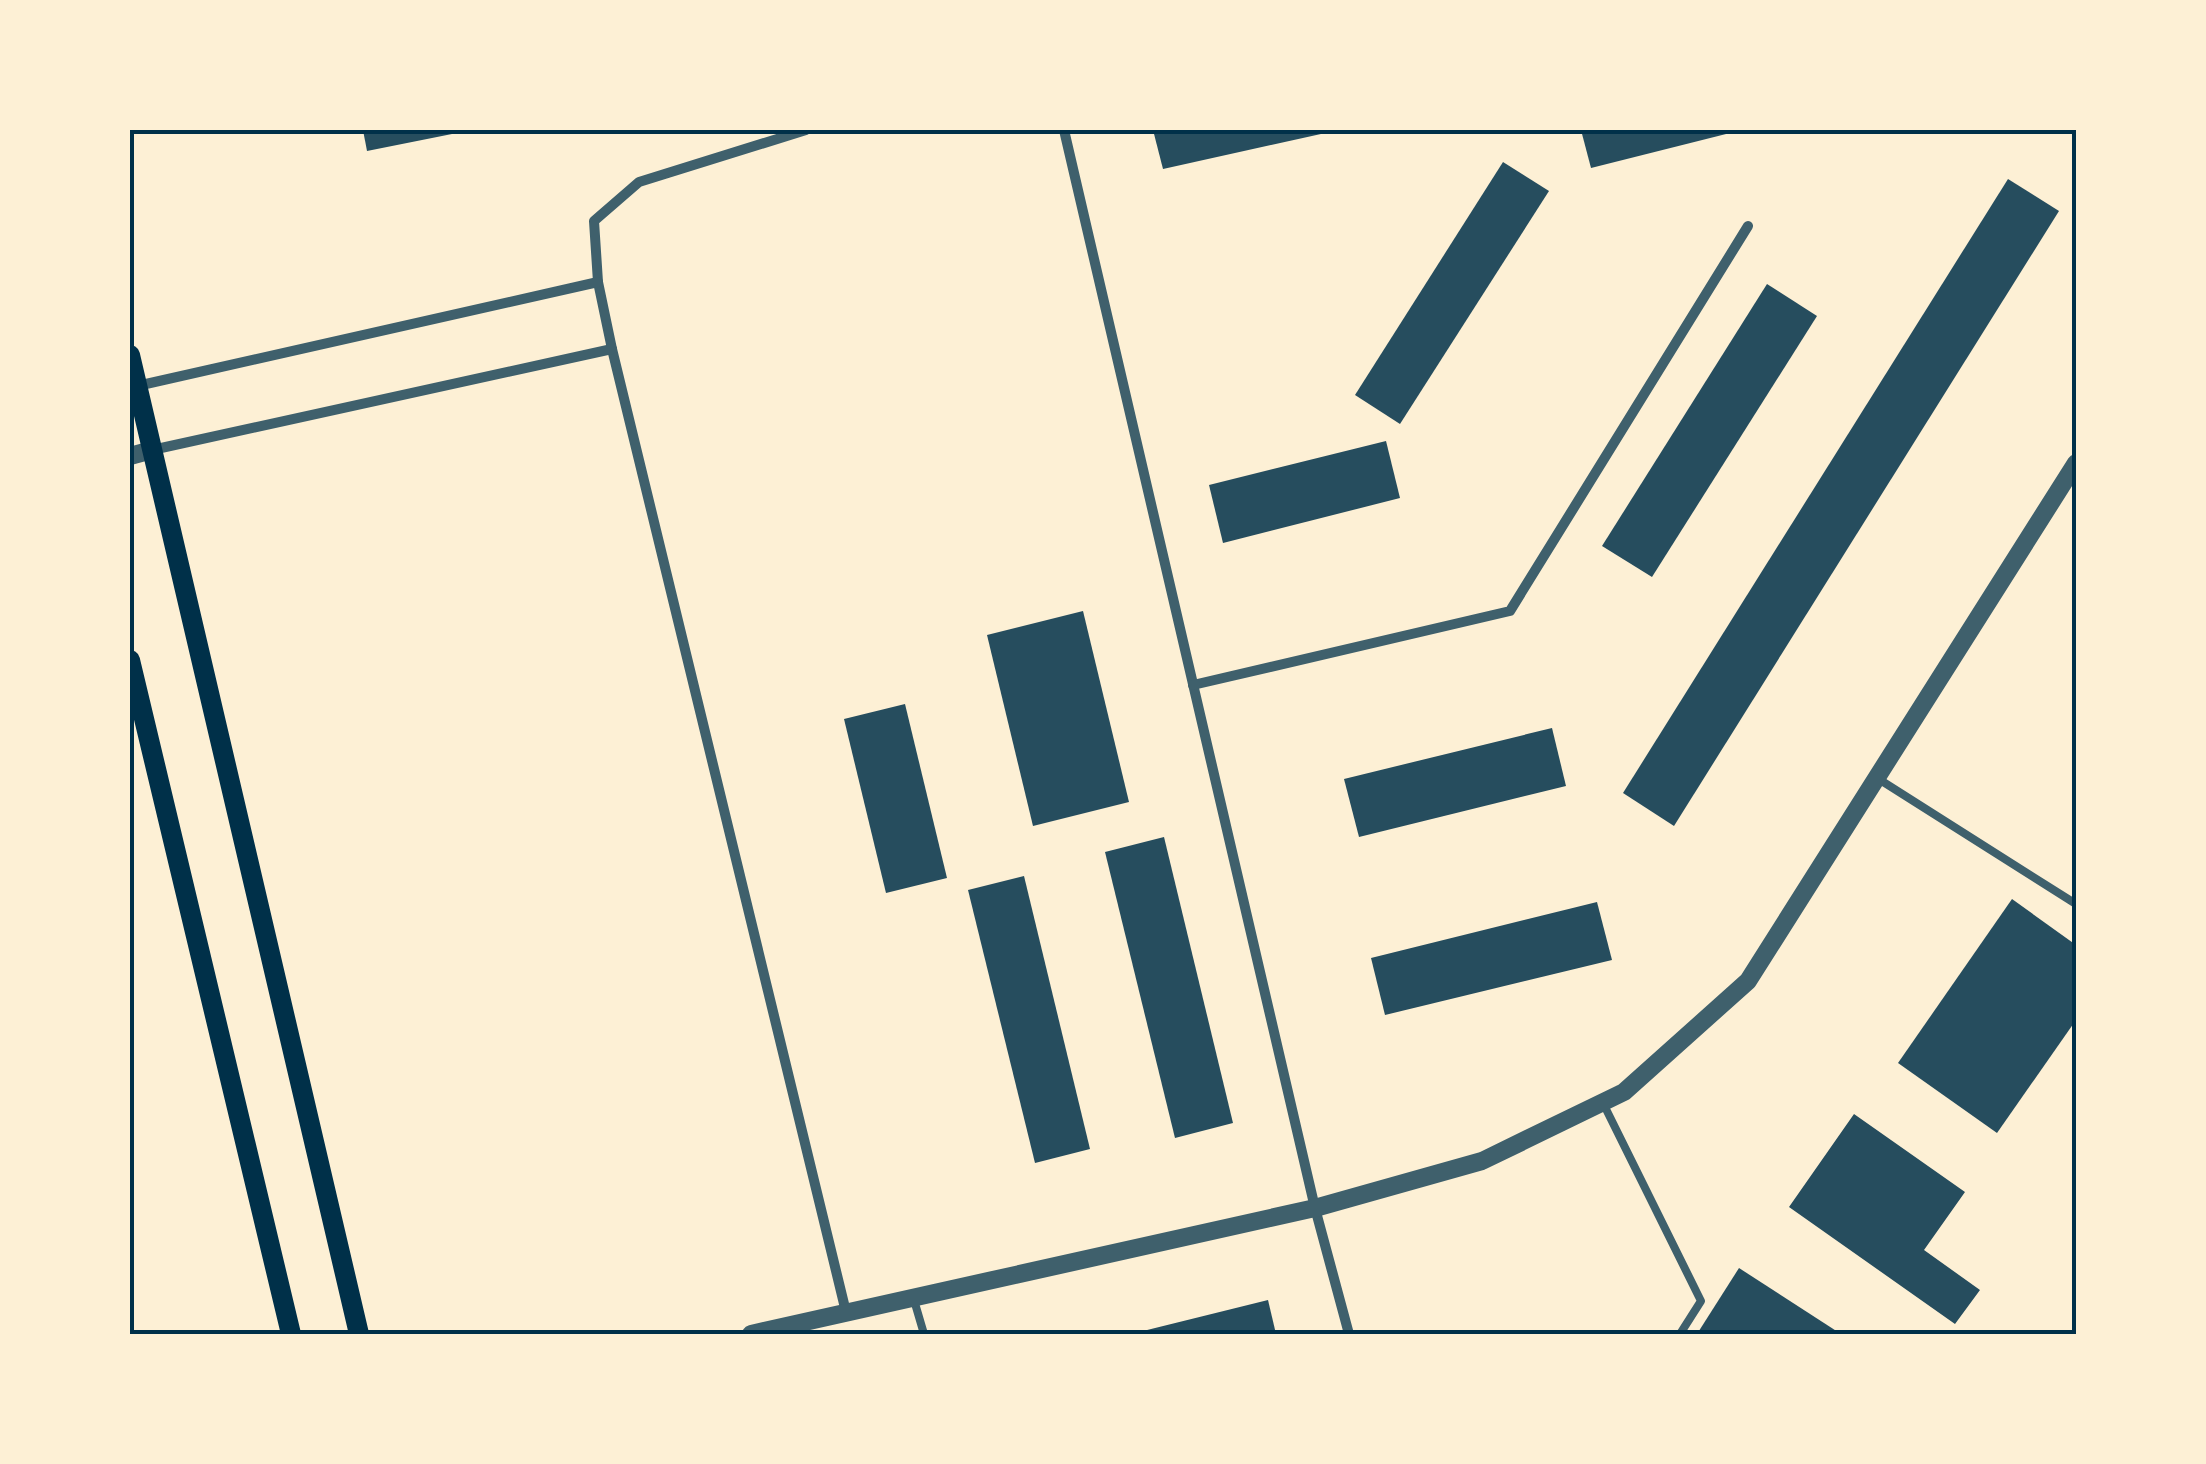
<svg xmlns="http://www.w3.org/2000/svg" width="2206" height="1464" font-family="'Open Sans',sans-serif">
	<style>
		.building { fill: #264d5e }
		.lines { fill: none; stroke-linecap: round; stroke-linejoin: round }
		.service { stroke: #3f606c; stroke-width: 8 }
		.minor { stroke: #3f606c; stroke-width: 10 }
		.tertiary { stroke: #3f606c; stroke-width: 18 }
		.secondary { stroke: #003049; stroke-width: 20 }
		.neatline { fill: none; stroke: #003049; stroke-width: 4 }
	</style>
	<rect width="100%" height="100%" fill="#fdf0d5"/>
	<!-- building -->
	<g class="building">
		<path d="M363,130H462V132L367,151Z"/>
		<path d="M1153,130H1330V132L1163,169Z"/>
		<path d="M1581,130H1738V131L1591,168Z"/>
		<path d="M1503,162L1549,191L1400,424L1355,395Z"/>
		<path d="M2008,179L2059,211L1674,826L1623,793Z"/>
		<path d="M1767,284L1817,316L1652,577L1602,546Z"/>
		<path d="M1386,441L1400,498L1223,543L1209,485Z"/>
		<path d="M1083,611L1129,802L1033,826L987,635Z"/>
		<path d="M905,704L947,878L886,893L844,719Z"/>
		<path d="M1552,728L1566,786L1359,837L1344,779Z"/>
		<path d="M1164,837L1233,1123L1175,1138L1105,852Z"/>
		<path d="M1024,876L1090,1149L1035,1163L968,890Z"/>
		<path d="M2012,899L2076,945V1020L1997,1133L1898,1063Z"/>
		<path d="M1597,902L1612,960L1385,1015L1371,958Z"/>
		<path d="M1854,1114L1965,1192L1924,1250L1980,1290L1955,1324L1789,1207Z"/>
		<path d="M1739,1268L1841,1334H1697Z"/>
		<path d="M1268,1300L1276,1334H1135V1333Z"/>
	</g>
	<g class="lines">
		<!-- service -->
		<g class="service">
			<path d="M1877,778L2076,904"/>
			<path d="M1603,1103L1701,1301L1680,1334"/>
			<path d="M914,1300L924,1334"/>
		</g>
		<!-- minor -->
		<g class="minor">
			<path d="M806,130L639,182L594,221L598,282L612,349L846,1312"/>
			<path d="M1064,130L1315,1208L1349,1334"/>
			<path d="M137,386L598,282"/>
			<path d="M152,450L612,349"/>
			<path d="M1193,685L1510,611L1748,226"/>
		</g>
		<!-- tertiary -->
		<g class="tertiary">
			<path d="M130,456L152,450"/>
			<path d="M751,1334L1315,1208L1482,1161L1624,1092L1748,981L2076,463"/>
		</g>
		<!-- secondary -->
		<g class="secondary">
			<path d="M130,355L359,1334"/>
			<path d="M130,660L291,1334"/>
		</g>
	</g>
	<!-- border -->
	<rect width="2206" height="1464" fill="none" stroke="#fdf0d5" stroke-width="265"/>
	<rect x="132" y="132" width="1942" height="1200" class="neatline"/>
</svg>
